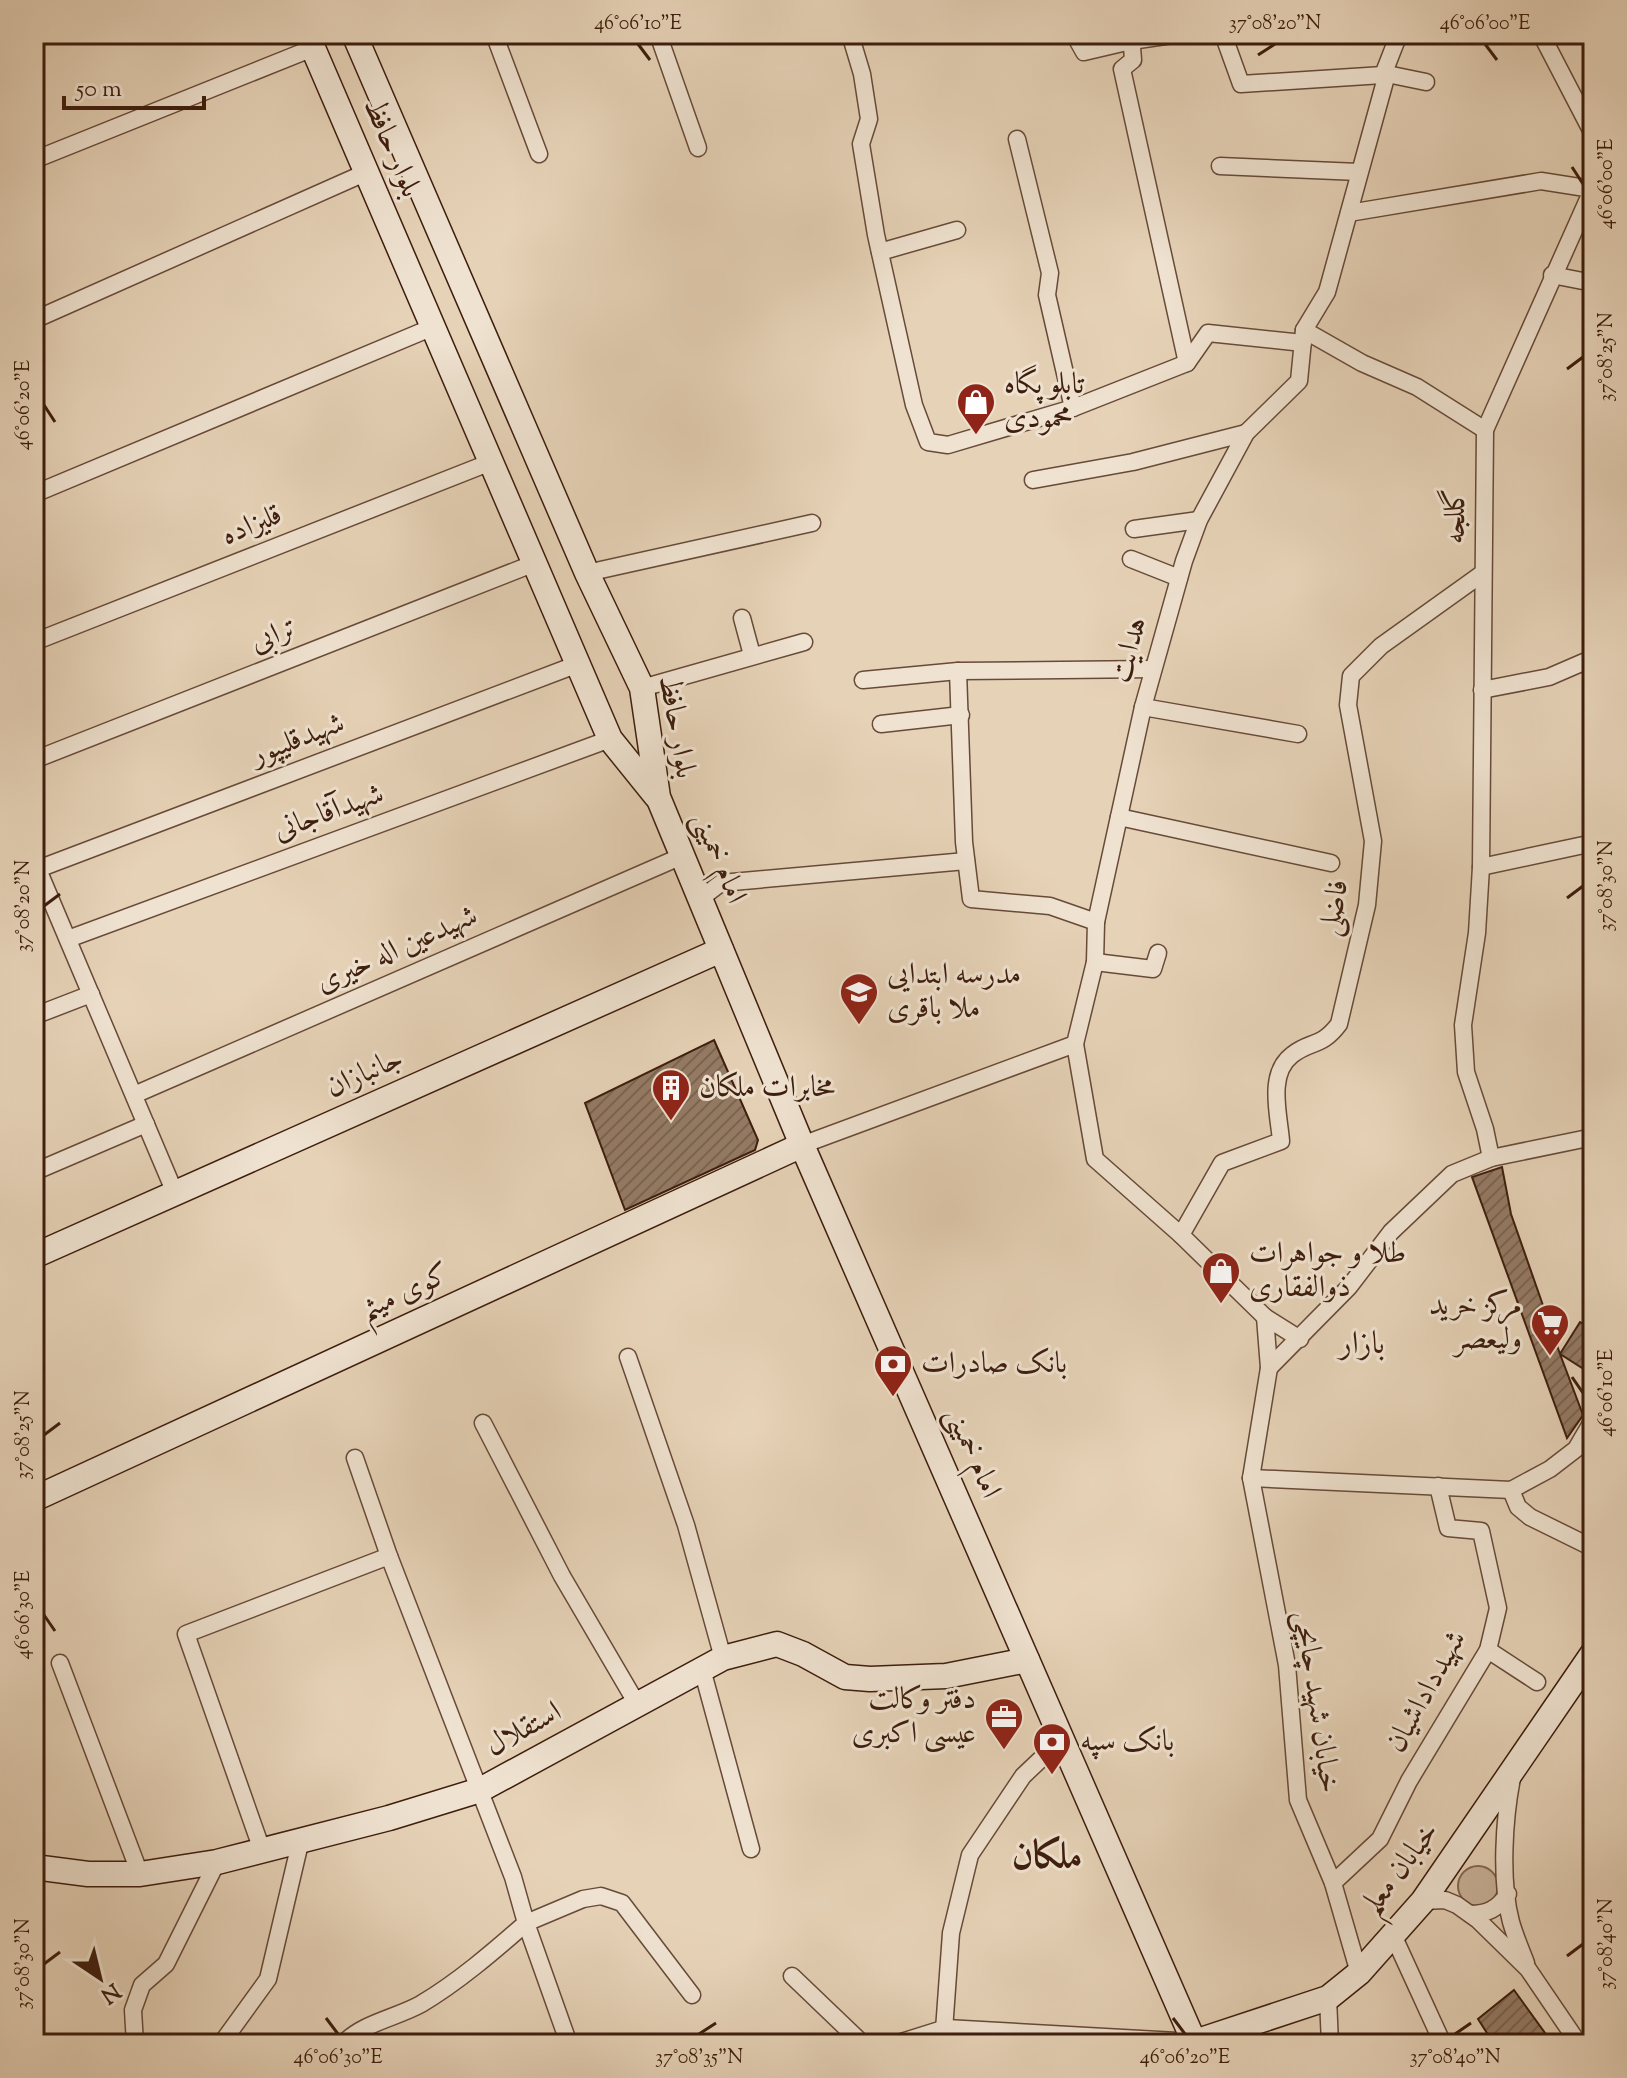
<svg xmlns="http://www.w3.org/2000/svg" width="1627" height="2078" font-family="'Sorts Mill Goudy',Amiri,serif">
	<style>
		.grass { fill: #c9b39a; stroke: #836854; stroke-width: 2 }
		.building { fill: url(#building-hatch); stroke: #3d1d0d; stroke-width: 2 }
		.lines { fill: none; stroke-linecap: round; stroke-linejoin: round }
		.street-casing { stroke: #674a38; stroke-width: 19 }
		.secondary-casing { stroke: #3d1d0d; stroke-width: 27 }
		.street { stroke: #efe2d0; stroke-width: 16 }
		.secondary { stroke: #efe2d0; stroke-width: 24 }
		.ticks { fill: none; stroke: #3d1d0d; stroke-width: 3 }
		.labels { text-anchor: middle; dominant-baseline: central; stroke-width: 6; stroke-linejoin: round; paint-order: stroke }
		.street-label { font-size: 30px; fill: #3d1d0d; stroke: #efe2d0 }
		.poi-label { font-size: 30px; fill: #3d1d0d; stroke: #efe2d0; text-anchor: start }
		.neighbourhood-label { font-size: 32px; fill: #3d1d0d; stroke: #efe2d0 }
		.district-label { font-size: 38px; font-weight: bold; fill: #3d1d0d; stroke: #efe2d0 }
		.neatline { fill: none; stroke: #3d1d0d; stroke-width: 3 }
		.ticks-label { font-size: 20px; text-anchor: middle; fill: #3d1d0d }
	</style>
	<defs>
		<pattern id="building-hatch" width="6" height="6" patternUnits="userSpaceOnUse" patternTransform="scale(2)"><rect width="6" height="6" fill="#957b65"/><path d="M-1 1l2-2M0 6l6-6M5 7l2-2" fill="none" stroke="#7b6452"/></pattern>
	</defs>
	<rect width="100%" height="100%" fill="#e6d2b7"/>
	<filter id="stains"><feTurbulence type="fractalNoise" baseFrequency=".0025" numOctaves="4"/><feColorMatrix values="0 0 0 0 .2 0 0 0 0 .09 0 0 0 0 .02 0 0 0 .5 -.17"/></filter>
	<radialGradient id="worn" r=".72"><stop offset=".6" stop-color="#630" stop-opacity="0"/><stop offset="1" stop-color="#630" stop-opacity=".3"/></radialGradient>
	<!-- grass -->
	<circle class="grass" cx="1478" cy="1886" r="20"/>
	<!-- building -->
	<g class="building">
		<path d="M714,1040L758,1140L755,1150L625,1210L585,1103Z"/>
		<path d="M1502,1167L1511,1214L1560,1354L1580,1322L1593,1330V1375L1560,1354L1583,1415L1567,1438L1472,1177Z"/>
		<path d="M1514,1990L1553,2044H1494L1478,2019Z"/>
	</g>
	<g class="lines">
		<!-- street casing -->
		<g class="street-casing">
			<g id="street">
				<path d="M494,34L539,154"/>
				<path d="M658,34L698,148"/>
				<path d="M850,34L862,74L869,119L861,144L876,235L914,405L928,442L948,445L1073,408L1187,363L1208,333L1303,343"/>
				<path d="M1074,34L1084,52L1131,41L1179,34"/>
				<path d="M1131,34L1133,60L1122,69L1187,363"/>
				<path d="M1223,34L1241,84L1383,75"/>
				<path d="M1541,34L1593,134"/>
				<path d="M1387,74L1426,82"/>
				<path d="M1017,139L1050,273L1047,295L1073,408"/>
				<path d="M34,160L313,48"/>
				<path d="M1220,166L1359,172"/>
				<path d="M1349,213L1541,181L1592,189"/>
				<path d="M880,252L957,230"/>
				<path d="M1552,275L1593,283"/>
				<path d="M34,320L367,172"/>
				<path d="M1304,330L1362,363L1417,387L1485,430"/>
				<path d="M1033,480L1133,462L1246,433"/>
				<path d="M34,494L433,327"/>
				<path d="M1134,529L1199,520"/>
				<path d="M1131,559L1179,578"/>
				<path d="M587,573L812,523"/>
				<path d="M742,618L752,655"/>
				<path d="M34,642L491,462"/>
				<path d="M958,671L964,842L971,899L1050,906L1096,922"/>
				<path d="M863,680L958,671L1153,669"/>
				<path d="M642,688L804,642"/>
				<path d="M1482,690L1549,677L1593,658"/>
				<path d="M1143,707L1298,734"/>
				<path d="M881,724L961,715"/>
				<path d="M34,760L535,563"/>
				<path d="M1119,817L1331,863"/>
				<path d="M34,860L175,1193"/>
				<path d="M1481,867L1593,843"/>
				<path d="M38,869L578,664"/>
				<path d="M700,899L721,883L966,861"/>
				<path d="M68,939L610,739"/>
				<path d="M1095,962L1153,969L1158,953"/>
				<path d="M34,1016L91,994"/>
				<path d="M1075,1044L1095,1159L1181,1235L1265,1317"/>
				<path d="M134,1095L682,856"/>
				<path d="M802,1145L1075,1044L1095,962L1096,922L1143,707L1184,561L1199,520L1246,433L1299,381L1304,330L1327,292L1387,74L1383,75L1399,34"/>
				<path d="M1491,1158L1485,1129L1466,1072L1463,1025L1477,933L1481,867L1485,430L1593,188"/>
				<path d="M34,1172L146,1124"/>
				<path d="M1181,1235L1222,1163L1281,1141C1279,1115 1267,1074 1292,1055C1311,1040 1321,1048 1339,1024L1367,905L1373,841L1348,705L1351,676L1381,646L1483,573"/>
				<path d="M1300,1339L1265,1317L1269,1368L1251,1478L1287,1665L1298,1800L1333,1883L1359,1973"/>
				<path d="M628,1357L686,1525L723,1658"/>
				<path d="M1269,1368L1349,1287L1391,1232L1452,1174L1491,1158L1593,1137"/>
				<path d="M483,1423L562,1576L637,1704"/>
				<path d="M355,1458L389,1556"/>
				<path d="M1251,1478L1511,1490L1550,1469L1576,1449L1593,1420"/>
				<path d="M1511,1490L1518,1507L1530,1517L1593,1548"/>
				<path d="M1488,1650L1537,1682"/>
				<path d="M60,1663L140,1874"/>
				<path d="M702,1669L751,1849"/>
				<path d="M1512,1778C1504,1819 1500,1881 1511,1922C1515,1936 1521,1950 1526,1963"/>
				<path d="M262,1850L186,1634L389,1556L513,1877L526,1923C493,1952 458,1982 421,2004C396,2018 362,2023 343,2044"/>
				<path d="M1333,1883L1380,1839L1409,1781L1488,1650L1498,1608L1481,1531L1448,1528L1438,1486"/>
				<path d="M1423,1901L1445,1900L1457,1905L1478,1920L1528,1969L1579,2044"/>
				<path d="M1470,1914C1488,1914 1497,1909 1508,1894"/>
				<path d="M1393,1935L1443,2044"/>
				<path d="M792,1976L863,2044"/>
				<path d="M1328,1998L1330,2044"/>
				<path d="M135,2044L133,2010L142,1985L166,1964L217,1862"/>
				<path d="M221,2044L268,1979L301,1839"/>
				<path d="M569,2044L526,1923L583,1899L601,1896L622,1903L692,1995"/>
				<path d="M895,2044L946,2028L1195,2042"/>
				<path d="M943,2044L951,1933L970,1855L1023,1776L1062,1739"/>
			</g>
		</g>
		<!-- secondary casing -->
		<g class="secondary-casing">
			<g id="secondary">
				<path d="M307,34L610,739L656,796"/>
				<path d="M354,34L587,573L642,688L658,797L802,1145L1195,2044"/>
				<path d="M34,1256L721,950"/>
				<path d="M34,1499L802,1145"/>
				<path d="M34,1867L88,1874H140L217,1862L389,1818L480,1790L723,1658L777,1644L803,1654L845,1677L870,1679L946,1676L1027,1660"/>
				<path d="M1195,2042L1328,1998L1359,1973L1423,1901L1593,1653"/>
			</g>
		</g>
		<!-- street -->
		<use href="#street" class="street"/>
		<!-- secondary -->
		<use href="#secondary" class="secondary"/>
	</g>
	<!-- ticks -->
	<path class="ticks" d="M638,44L650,60M1485,44L1497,60M1258,55L1275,44M1572,167L1583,184M1567,369L1583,357M44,405L55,422M1567,898L1583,886M44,906L60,894M1572,1377L1583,1393M44,1435L60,1423M44,1615L55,1631M1567,1956L1583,1944M44,1964L60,1952M326,2018L338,2034M1173,2018L1185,2034M699,2034L716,2023M1455,2034L1471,2023"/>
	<!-- icons -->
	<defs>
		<g id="shop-pin" transform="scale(2)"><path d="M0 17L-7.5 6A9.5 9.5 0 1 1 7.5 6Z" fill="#8f2418" stroke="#efe2d0"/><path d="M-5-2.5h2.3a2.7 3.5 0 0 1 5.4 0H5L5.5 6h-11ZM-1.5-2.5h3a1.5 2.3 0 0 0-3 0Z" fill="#fff"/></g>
		<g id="school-pin" transform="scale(2)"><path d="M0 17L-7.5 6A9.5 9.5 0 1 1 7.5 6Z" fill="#8f2418" stroke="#efe2d0"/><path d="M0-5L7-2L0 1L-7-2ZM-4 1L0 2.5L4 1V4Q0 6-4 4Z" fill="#fff"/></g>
		<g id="building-pin" transform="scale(2)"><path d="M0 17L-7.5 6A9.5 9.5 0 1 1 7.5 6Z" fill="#8f2418" stroke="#efe2d0"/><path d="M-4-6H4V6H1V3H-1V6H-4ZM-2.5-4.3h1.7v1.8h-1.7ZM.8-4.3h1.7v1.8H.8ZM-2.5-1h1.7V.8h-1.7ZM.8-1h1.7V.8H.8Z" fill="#fff"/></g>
		<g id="supermarket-pin" transform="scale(2)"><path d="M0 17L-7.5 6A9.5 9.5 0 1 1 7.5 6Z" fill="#8f2418" stroke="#efe2d0"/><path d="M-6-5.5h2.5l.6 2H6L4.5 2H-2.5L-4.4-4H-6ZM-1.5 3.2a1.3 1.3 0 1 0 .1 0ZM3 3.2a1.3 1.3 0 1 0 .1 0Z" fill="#fff"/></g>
		<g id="bank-pin" transform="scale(2)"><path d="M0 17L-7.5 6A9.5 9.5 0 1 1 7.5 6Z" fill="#8f2418" stroke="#efe2d0"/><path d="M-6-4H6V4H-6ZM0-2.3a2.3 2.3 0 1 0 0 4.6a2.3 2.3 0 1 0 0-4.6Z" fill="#fff"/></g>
		<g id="office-pin" transform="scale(2)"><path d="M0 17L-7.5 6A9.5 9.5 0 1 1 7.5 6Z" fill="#8f2418" stroke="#efe2d0"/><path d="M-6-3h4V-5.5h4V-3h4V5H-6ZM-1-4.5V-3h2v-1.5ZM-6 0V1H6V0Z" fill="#fff"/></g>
	</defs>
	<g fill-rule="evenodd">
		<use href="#shop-pin" x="976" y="402"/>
		<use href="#school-pin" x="859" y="992"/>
		<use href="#building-pin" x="671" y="1088"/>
		<use href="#shop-pin" x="1221" y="1271"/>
		<use href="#supermarket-pin" x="1550" y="1323"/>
		<use href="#bank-pin" x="893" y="1364"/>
		<use href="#office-pin" x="1004" y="1717"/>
		<use href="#bank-pin" x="1052" y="1742"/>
	</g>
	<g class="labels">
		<!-- street labels -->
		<g class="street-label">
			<text transform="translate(391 148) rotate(67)">بلوار حافظ</text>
			<text transform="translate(1456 516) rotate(-90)">گللجه</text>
			<text transform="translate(252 526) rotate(-22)">قلیزاده</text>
			<text transform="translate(274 636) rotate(-21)">ترابی</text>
			<text transform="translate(1130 650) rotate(-74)">هدایت</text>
			<text transform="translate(676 727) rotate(80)">بلوار حافظ</text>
			<text transform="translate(298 740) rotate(-21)">شهیدقلیپور</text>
			<text transform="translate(329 813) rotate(-20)">شهیدآقاجانی</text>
			<text transform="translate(718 858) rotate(67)">امام خمینی</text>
			<text transform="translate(1335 908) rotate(-79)">فاضلی</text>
			<text transform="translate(397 950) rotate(-24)">شهیدعین اله خیری</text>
			<text transform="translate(365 1074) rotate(-24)">جانبازان</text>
			<text transform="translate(405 1293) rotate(-25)">کوی میثم</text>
			<text transform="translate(972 1453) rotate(66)">امام خمینی</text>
			<text transform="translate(1427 1692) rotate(-61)">شهیدداداشیان</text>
			<text transform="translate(1316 1702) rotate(82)">خیابان شهید چایچی</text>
			<text transform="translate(524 1730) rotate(-29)">استقلال</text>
			<text transform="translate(1401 1869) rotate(-53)">خیابان معلم</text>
		</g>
		<!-- poi labels -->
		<g class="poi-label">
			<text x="1004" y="385">تابلو پگاه<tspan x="1004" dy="34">محمودی</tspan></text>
			<text x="887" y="975">مدرسه ابتدایی<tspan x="887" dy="34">ملا باقری</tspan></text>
			<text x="699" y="1088">مخابرات ملکان</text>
			<text x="1249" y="1254">طلا و جواهرات<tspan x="1249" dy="34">ذوالفقاری</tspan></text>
			<text x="1522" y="1306" text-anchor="end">مرکز خرید<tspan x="1522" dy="34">ولیعصر</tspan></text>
			<text x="921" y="1364">بانک صادرات</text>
			<text x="976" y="1700" text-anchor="end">دفتر وکالت<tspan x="976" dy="34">عیسی اکبری</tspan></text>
			<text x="1080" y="1742">بانک سپه</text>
		</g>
		<!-- neighbourhood labels -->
		<g class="neighbourhood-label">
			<text x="1362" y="1345">بازار</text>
		</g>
		<!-- district labels -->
		<g class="district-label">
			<text x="1047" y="1858">ملکان</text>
		</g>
	</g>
	<!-- margin -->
	<rect width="1627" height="2078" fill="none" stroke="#e6d2b7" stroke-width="88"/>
	<!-- north arrow -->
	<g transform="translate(100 1978) rotate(145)" stroke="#efe2d0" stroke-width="6" paint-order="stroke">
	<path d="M0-6L14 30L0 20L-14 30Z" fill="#3d1d0d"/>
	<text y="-12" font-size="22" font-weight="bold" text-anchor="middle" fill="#3d1d0d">N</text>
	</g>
	<!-- scale -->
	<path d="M64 96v12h140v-12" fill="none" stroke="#3d1d0d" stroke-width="4"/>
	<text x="76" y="96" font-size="24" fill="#3d1d0d" stroke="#efe2d0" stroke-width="6" paint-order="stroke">50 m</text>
	<rect x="44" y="44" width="1539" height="1990" class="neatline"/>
	<g class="ticks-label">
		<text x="638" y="29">46°06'10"E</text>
		<text x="1275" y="29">37°08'20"N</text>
		<text x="1485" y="29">46°06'00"E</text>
		<text transform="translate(1605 184) rotate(-90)" y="7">46°06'00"E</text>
		<text transform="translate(1605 357) rotate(-90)" y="7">37°08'25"N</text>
		<text transform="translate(22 405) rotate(-90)" y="7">46°06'20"E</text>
		<text transform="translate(1605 886) rotate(-90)" y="7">37°08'30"N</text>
		<text transform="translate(22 906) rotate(-90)" y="7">37°08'20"N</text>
		<text transform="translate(1605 1393) rotate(-90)" y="7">46°06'10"E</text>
		<text transform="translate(22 1435) rotate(-90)" y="7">37°08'25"N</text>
		<text transform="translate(22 1615) rotate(-90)" y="7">46°06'30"E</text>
		<text transform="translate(1605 1944) rotate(-90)" y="7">37°08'40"N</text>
		<text transform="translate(22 1964) rotate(-90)" y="7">37°08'30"N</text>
		<text x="338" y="2063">46°06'30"E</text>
		<text x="699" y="2063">37°08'35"N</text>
		<text x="1185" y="2063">46°06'20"E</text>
		<text x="1455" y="2063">37°08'40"N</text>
	</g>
	<rect width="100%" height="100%" filter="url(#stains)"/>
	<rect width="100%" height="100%" fill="url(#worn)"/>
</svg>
